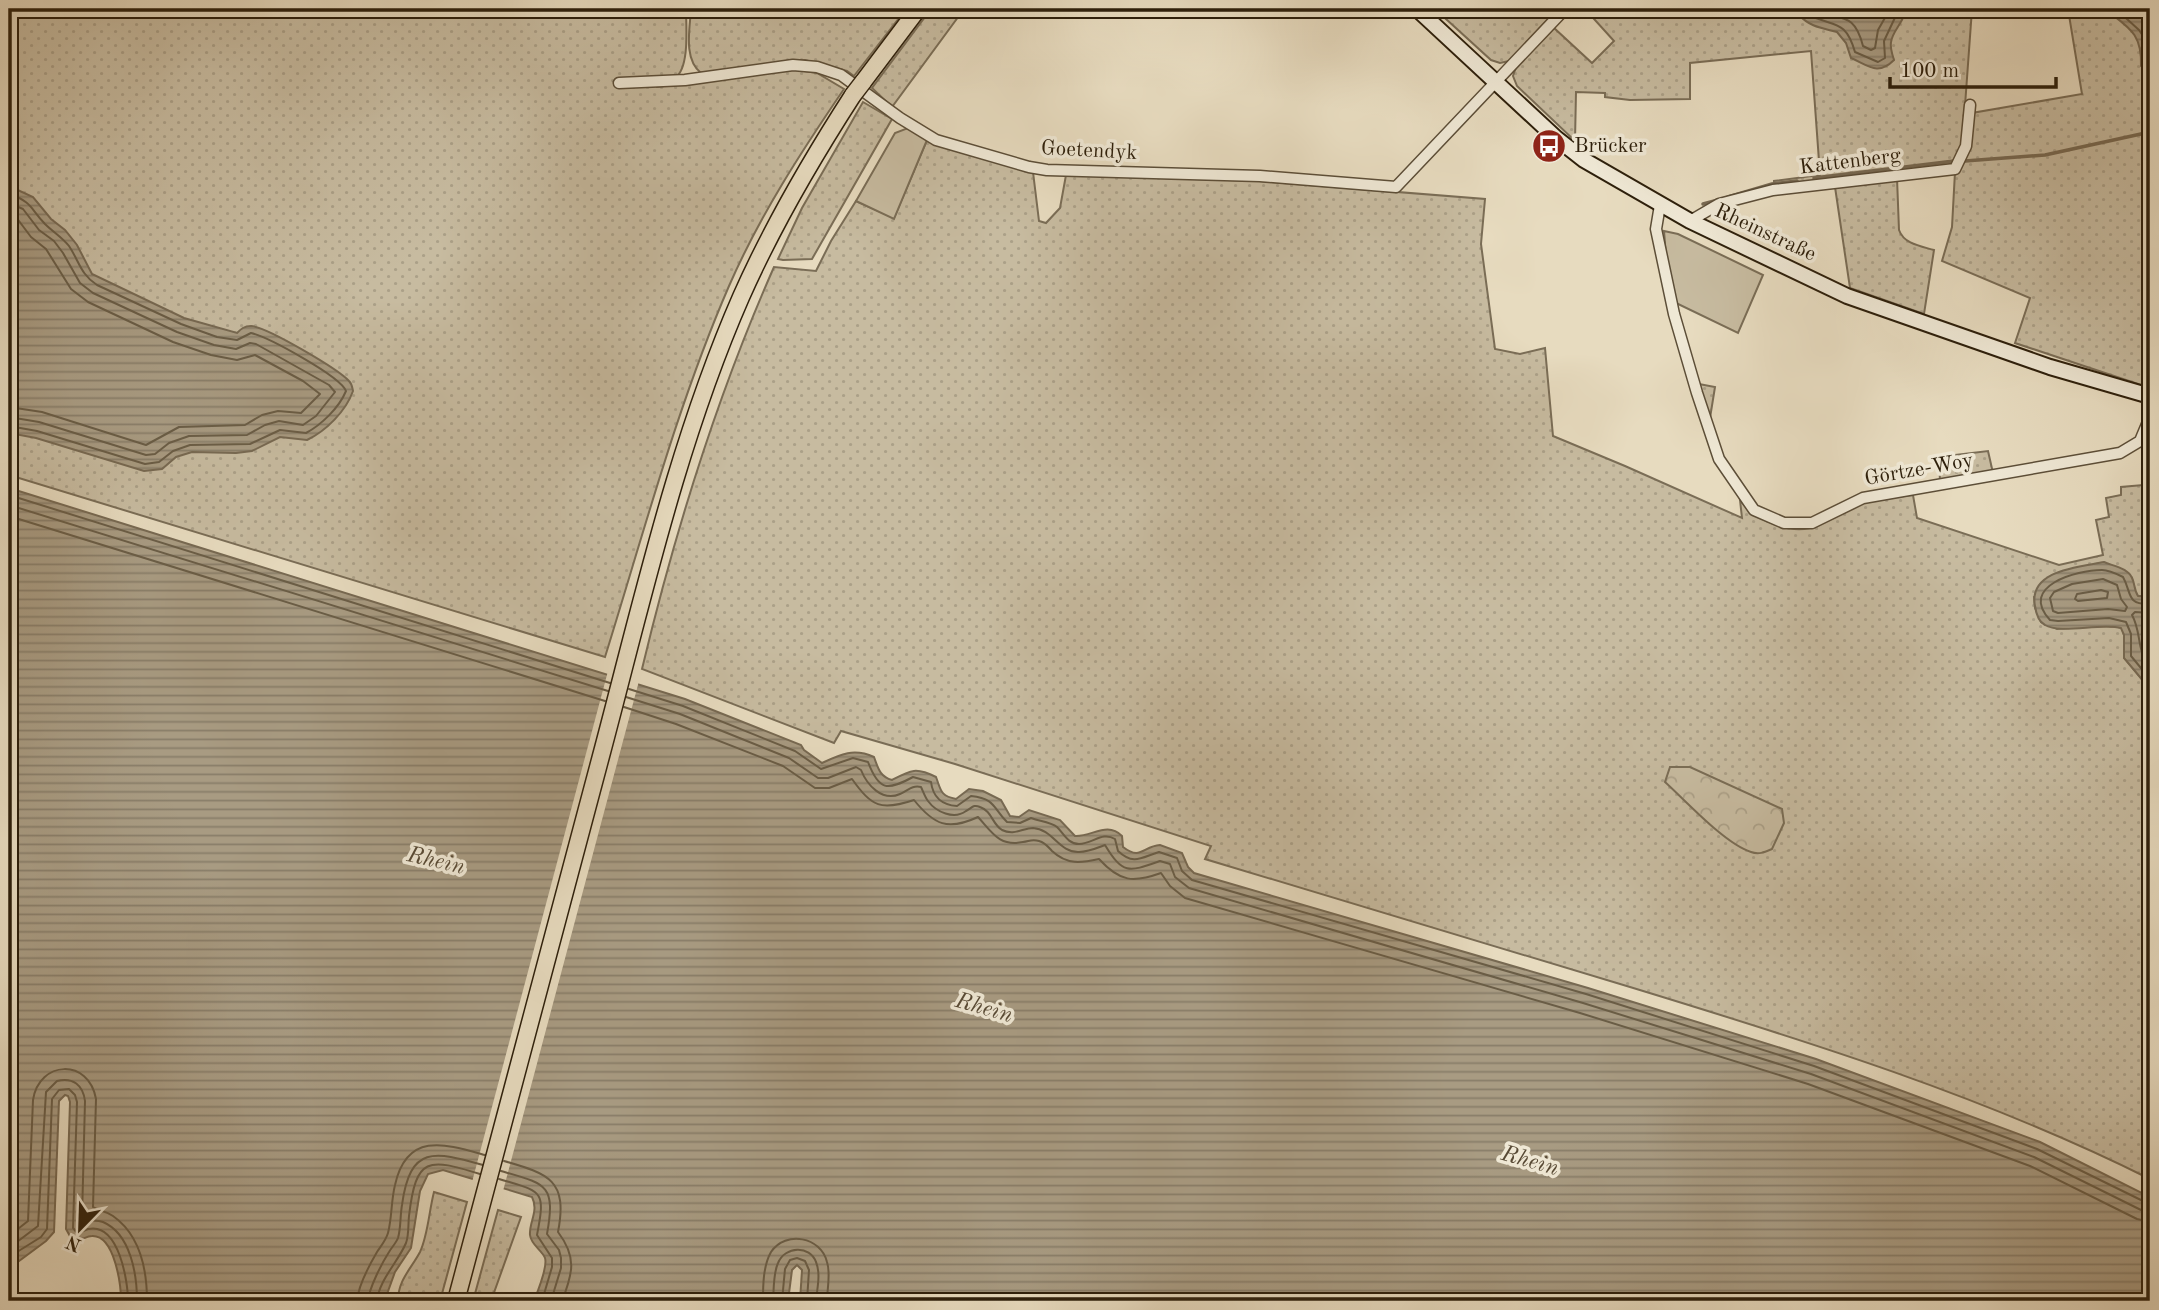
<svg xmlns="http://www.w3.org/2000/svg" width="2159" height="1310" font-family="'Old Standard TT',serif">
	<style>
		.grass { fill: url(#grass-dots); stroke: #7a6d56; stroke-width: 2 }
		.forest { fill: url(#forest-crowns); stroke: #7a6d56; stroke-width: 2 }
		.garden { fill: #c7bba0; stroke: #7a6d56; stroke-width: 2 }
		.water { fill: url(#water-rules); stroke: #776952; stroke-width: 2 }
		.pier { fill: #e7dbbf }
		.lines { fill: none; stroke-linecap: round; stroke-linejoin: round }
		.shore { stroke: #6a5d46; stroke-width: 2 }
		.stream { stroke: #776952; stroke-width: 3.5 }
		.minor-casing { stroke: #5c4e38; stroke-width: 13 }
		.secondary-casing { stroke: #2d1f0b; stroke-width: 18 }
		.primary-casing { stroke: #2d1f0b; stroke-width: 19 }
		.minor { stroke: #efe8d5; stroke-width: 10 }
		.secondary { stroke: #efe8d5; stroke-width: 14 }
		.primary { stroke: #e7dbbf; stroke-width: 16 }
		.primary-bridge-casing { stroke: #2d1f0b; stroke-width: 19; stroke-linecap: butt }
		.primary-bridge { stroke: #e7dbbf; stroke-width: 16 }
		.labels { text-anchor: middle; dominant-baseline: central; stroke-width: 7; stroke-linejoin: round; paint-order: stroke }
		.poi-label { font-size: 21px; fill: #2d1f0b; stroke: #efe8d5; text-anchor: start }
		.street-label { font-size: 21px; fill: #2d1f0b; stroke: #efe8d5 }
		.water-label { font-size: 23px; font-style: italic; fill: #584a35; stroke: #efe8d5 }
	</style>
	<defs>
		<pattern id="grass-dots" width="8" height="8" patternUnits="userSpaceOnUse" patternTransform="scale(1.75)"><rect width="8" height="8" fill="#c7bba0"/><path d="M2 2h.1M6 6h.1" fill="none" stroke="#aba088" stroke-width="1.8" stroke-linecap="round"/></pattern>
		<pattern id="forest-crowns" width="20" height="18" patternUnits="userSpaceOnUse" patternTransform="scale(1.75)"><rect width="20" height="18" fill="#c7bba0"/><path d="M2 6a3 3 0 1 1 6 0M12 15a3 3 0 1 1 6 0" fill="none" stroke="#aba088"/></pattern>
		<pattern id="water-rules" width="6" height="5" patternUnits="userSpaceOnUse" patternTransform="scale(1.75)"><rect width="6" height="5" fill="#a89b82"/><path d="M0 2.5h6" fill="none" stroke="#897e69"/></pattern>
	</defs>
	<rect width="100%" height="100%" fill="#e7dbbf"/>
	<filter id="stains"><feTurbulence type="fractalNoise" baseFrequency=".00286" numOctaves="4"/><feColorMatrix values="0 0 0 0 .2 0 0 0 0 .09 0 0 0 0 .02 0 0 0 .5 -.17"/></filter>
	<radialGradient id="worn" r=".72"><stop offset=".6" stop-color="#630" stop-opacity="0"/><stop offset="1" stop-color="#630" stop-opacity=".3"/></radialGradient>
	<!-- grass -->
	<g class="grass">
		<path d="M9,9H686C686,26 690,68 675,78L650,81L657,87L792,69L817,73L844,89C801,152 760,215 729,286C677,406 644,532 605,657L9,475Z"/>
		<path d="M691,9H906L854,76L847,71L805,60L701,73C683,59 690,28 691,9Z"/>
		<path d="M931,9H964L892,107L872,88Z"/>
		<path d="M1435,9H1558L1509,61L1500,63L1491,60Z"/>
		<path d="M1585,9H1972L1962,147L1954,164L1774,186V181L1820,175L1811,51L1690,63V99L1630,100L1605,97V93L1576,92L1575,141L1517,86L1513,76L1516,67L1554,28L1592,63L1614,41Z"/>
		<path d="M2068,9H2150V388L2015,343L2030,298L1942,261L1952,227L1955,172L1972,113L2082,94Z"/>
		<path d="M863,102L892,119L812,259L783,260L778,259L802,208Z"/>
		<path d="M927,140L1033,172L1039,221L1046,223L1060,208L1066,175L1259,181L1485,199L1481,244L1495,349L1520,354L1545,348L1553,436L1625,466L1742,518L1740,500C1750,514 1759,518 1774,524C1817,541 1829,513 1865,502C1880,498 1897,497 1913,495L1917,518L2059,565L2103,555L2096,520L2109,517L2106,498L2121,495V487L2143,485L2145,495L2150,494V597L2138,596L2135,592L2132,578L2034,597L2035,608L2041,622L2057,629L2109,625L2122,628L2124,635V658L2150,689V1179C1984,1096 1807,1041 1630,987C1489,945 1347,902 1205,859L1211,846L955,764L841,731L834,743L642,669C675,531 716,398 774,267L816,271L831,241L856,201L894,218Z"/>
		<path d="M1897,178L1899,230C1904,244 1920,246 1934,250L1924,314L1850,288L1835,187Z"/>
		<path d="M1699,384L1715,387L1710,418Z"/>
		<path d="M1988,451L1993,473L1940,482L1939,457Z"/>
		<path d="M434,1192L467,1202L440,1301H398C398,1280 411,1269 420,1252C428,1235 429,1211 434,1192Z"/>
		<path d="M498,1210L521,1217L491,1301H473Z"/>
	</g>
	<!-- forest -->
	<path class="forest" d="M1670,767H1690L1782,809L1784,823L1772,849C1765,852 1759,855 1751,852C1725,844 1686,801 1665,782Z"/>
	<!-- garden -->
	<g class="garden">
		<path d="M908,128L927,140L894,219L856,201L895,133Z"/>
		<path d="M1664,231L1678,234L1763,275L1738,333L1676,303L1666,256Z"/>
	</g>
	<!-- water -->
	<g class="water">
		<path d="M1799,9H1848L1855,11L1859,9H1904C1906,21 1893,29 1891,42C1890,47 1892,54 1894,60C1878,76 1869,66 1851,58L1846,43L1837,32C1822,28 1810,27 1799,15Z"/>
		<path d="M2105,9H2150V76L2141,66C2142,33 2129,28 2105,9Z"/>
		<path d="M9,186L33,197L51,219L65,230L77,245L92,274L184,318L237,333C241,329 244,326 251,326C267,327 338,369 349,381C352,384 352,386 353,391C346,411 326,431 307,440L280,437L252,451L236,453L192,452L176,457L162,469L144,471L36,438L9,433Z"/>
		<path d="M9,488L685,699L801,745L804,750L822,763C841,754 854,748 874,757C878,768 880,777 892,780C911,770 916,767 936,777C941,790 940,796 956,799L969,789L983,791L1001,800L1010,816L1019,817L1029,810L1060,820L1075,836C1092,837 1107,821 1122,836L1123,847C1141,861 1143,846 1160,845L1182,853L1188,867L1194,873L1588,988L1816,1059L2040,1142L2150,1197V1301H800L802,1270L797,1265L792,1270L788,1301H534C537,1293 548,1267 545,1258C542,1250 531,1245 530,1235C529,1222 539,1211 532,1197L443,1170L428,1174L420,1191L411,1248L395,1272L387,1294L382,1301L252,1299L240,1301H121C121,1286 115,1235 92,1236C87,1236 82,1240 76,1241L71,1238L66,1229L70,1102L68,1096L65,1095L59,1101L54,1232L46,1241L15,1264H9Z"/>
		<path d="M2104,562C2113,566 2128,568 2132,578C2135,584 2134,590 2138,596L2150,597V689L2124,658V635L2121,628C2101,623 2060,634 2045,625C2039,622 2036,613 2035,606C2028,570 2079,567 2104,562Z"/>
	</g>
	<!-- pier -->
	<path class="pier" d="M608,671L639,681L503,1191L472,1182Z"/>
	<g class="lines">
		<!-- shore -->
		<g class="shore">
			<path d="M1806,9L1807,14C1834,28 1845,18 1855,52L1878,62L1885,58L1884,41L1899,9"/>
			<path d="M1816,9C1837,24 1853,7 1863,46L1871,50L1875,48L1878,30L1890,9"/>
			<path d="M2116,9L2139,30L2147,42L2150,66"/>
			<path d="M9,193C34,204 29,207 45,224C53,232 62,237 69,246C79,261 81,275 97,285L181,324L217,337L237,340L251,333C268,337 340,376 346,391C339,408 321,425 306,433L280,430L250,444L190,445L173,451L159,462L145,464L37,431L9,426"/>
			<path d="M9,203L23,209L39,230L54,241L63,253L80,283L93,293L177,332L214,345L236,349L250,343L256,344L329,385L335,392L316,416L303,425L279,421L265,425L247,435L189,436L169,443L155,454L146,455L39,422L9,417"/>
			<path d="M9,214L16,217L31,237L46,249L71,289L88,302L173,342L211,355L237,360L255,355L303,381L320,394L301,413L278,411L262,415L245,425L179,427L146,445L42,412L9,407"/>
			<path d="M9,495L610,683"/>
			<path d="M9,505L608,691"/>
			<path d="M9,516L605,701"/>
			<path d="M2103,579L2117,585L2121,599L2127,607L2125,611L2108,609L2058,613L2053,611L2050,598L2054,592L2072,584Z"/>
			<path d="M2101,590L2108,592L2107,598L2078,601L2075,599L2077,594Z"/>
			<path d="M2150,604C2126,605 2132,593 2123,577C2117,574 2109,570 2102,570C2077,570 2018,586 2050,620L2058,621L2109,618L2126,622L2131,634V656L2150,679"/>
			<path d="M2150,613L2135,612L2132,615C2142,633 2136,651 2150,666"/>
			<path d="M629,689L683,706L795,751L821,769L853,758L868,762C879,791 887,791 913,777L931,782C933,798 942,805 957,806L971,796C996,799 992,807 1007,822L1020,823L1031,818C1039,821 1051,822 1057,827C1064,834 1068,844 1079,844C1093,844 1102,831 1115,839L1118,851C1134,866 1142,857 1159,852L1177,858L1182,871L1192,880L1586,994L1814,1066L2037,1149L2145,1202L2150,1203"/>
			<path d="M626,697L680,714L789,758L818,778H828L856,767L861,770C867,785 882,802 900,794C908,791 911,785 921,787C923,791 925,797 928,801C936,812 954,820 966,811C972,808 973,804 980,807C992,811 992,824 1002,830C1014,836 1023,828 1033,828C1053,829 1059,853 1079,852C1088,852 1097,848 1105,845C1123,875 1129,872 1160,861L1170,864L1175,877L1189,888L1583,1003L1811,1074L2034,1157L2141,1210L2150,1211"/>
			<path d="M624,707L676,724L783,766L815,788H829L852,779C872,807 881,811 914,800C934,825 948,831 978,817C992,832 999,847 1023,842C1030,841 1032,839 1039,841C1046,843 1048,847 1052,851C1067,865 1081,863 1099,859C1120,882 1133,883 1161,873L1170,886L1185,898L1580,1013L1808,1084L2030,1166L2137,1219L2150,1222"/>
			<path d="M504,1161C549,1174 568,1180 558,1232C577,1257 573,1273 562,1301"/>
			<path d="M501,1171C546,1184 556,1184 547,1234L559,1250L561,1258V1268L551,1301"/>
			<path d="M499,1179C542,1192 546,1189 537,1235L552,1258V1267L542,1301"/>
			<path d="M9,1236L28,1221L33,1100C39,1060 89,1058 96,1099L93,1207C99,1211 106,1211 113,1216C140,1235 147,1270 147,1301"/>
			<path d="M9,1248L38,1226L46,1092L57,1081C73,1077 83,1085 85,1101L82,1218C88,1222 96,1219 103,1222C131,1234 137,1275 137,1301"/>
			<path d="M9,1257L41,1237L47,1229L52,1099L59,1090L69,1089L75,1095L77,1102L73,1228L78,1234C81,1232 85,1230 88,1229C119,1222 128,1282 128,1301"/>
			<path d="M357,1301C358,1287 370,1264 377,1252C381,1246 386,1240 388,1233C392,1218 391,1201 395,1185C407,1131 446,1144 485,1155"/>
			<path d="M368,1301C369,1288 382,1263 389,1252C392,1247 396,1243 398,1238C401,1228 400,1216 402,1205C410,1145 434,1151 483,1165"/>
			<path d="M377,1301C379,1280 398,1262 406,1243C409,1235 408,1225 409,1216C416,1156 428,1158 480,1174"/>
			<path d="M763,1301C763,1286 763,1266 771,1252C786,1230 821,1237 827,1262C831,1274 827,1289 827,1301"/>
			<path d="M773,1301C774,1289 773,1274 778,1263C785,1246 810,1245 816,1262C821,1274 817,1289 816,1301"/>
			<path d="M782,1301L785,1269L790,1260L797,1258L805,1261L809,1270L807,1301"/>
		</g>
		<!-- stream -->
		<g class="stream">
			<path d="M1965,161L2045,155L2150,132"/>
			<path d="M1814,178L1954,161"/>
			<path d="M1728,197L1772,184L1797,181"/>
			<path d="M1703,204L1718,200"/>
		</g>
		<!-- minor casing -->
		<g class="minor-casing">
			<g id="minor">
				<path d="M619,83L685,80L793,65L817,67L841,75L900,118L936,140L1029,167L1047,170L1260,176L1396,187L1565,9"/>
				<path d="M1660,205L1656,229L1674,314L1697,393L1719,459L1754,510L1784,523H1812L1863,498L2120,453L2140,441L2150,417"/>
				<path d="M1690,221L1719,204L1773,190L1955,169L1966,146L1970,105"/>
			</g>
		</g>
		<!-- secondary casing -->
		<g class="secondary-casing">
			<path id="secondary" d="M1417,9L1556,138L1584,160L1690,221L1847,296L2050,367L2150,396"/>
		</g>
		<!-- primary casing -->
		<g class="primary-casing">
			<g id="primary">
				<path d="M863,82L918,9"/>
				<path d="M456,1301C505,1120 553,938 601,756C642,602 677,443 741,297C772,227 811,160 853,95"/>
			</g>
		</g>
		<!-- minor -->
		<use href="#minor" class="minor"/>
		<!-- secondary -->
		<use href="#secondary" class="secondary"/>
		<!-- primary -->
		<use href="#primary" class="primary"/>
		<!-- primary-bridge casing -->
		<g class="primary-bridge-casing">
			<path id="primary-bridge" d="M853,95L863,82"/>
		</g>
		<!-- primary-bridge -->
		<use href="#primary-bridge" class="primary-bridge"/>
	</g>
	<!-- icons -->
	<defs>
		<g id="bus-disc" transform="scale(1.75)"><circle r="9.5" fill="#8f2418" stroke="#efe8d5"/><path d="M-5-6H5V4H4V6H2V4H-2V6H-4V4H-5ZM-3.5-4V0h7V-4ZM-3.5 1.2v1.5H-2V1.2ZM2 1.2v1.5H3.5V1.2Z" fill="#fff"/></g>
	</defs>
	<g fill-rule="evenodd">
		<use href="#bus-disc" x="1549" y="146"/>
	</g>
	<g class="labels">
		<!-- poi labels -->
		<g class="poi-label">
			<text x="1574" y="146">Brücker</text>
		</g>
		<!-- street labels -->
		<g class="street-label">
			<text transform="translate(1089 151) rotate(3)">Goetendyk</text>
			<text transform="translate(1850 162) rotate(-7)">Kattenberg</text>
			<text transform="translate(1765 233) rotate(25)">Rheinstraße</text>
			<text transform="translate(1919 470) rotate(-10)">Görtze-Woy</text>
		</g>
		<!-- water labels -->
		<g class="water-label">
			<text transform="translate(436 861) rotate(13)">Rhein</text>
			<text transform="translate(984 1008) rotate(16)">Rhein</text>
			<text transform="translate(1530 1161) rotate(16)">Rhein</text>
		</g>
	</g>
	<!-- margin -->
	<rect width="2159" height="1310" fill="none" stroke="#e7dbbf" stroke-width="35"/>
	<rect x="10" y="10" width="2138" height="1289" fill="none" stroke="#2d1f0b" stroke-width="3.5"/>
	<rect x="18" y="18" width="2124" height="1275" fill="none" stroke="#2d1f0b" stroke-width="2"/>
	<!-- north arrow -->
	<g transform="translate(80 1229) rotate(203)" stroke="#efe8d5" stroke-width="5" paint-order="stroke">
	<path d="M0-5L12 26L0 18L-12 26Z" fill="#2d1f0b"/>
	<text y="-10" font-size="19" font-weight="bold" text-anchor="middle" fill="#2d1f0b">N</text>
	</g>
	<!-- scale -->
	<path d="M1890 77v10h166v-10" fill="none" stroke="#2d1f0b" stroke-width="3.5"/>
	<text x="1900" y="77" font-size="21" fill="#2d1f0b" stroke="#efe8d5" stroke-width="5" paint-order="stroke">100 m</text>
	<rect width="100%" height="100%" filter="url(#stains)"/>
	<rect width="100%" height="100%" fill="url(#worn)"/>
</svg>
